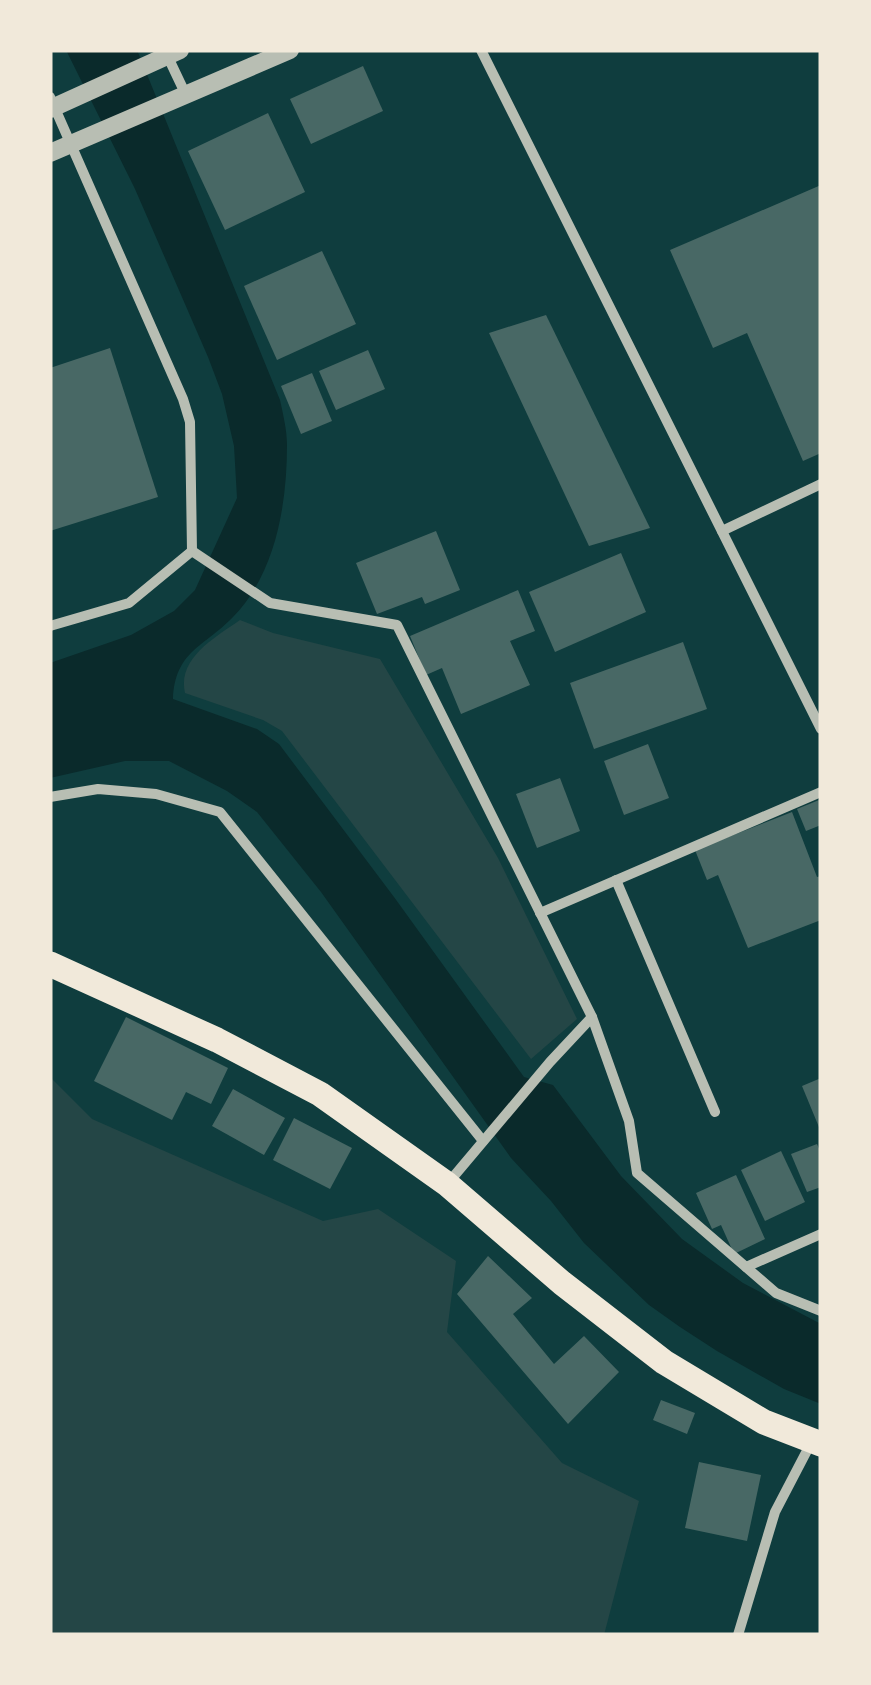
<svg xmlns="http://www.w3.org/2000/svg" width="871" height="1685" font-family="Arial,sans-serif">
	<style>
		.green { fill: #244646 }
		.water { fill: #0a2a2b }
		.building { fill: #486865 }
		.lines { fill: none; stroke-linecap: round; stroke-linejoin: round }
		.minor { stroke: #b8beb3; stroke-width: 10 }
		.tertiary { stroke: #b8beb3; stroke-width: 18 }
		.primary { stroke: #f1e9da; stroke-width: 25 }
	</style>
	<rect width="100%" height="100%" fill="#0f3d3e"/>
	<!-- green -->
	<g class="green">
		<path d="M240,620L273,633L380,659L498,858L577,1019L531,1059L282,731L263,720L185,693C177,658 216,637 240,620Z"/>
		<path d="M50,1077L92,1119L323,1221L378,1209L456,1261L447,1332L562,1463L639,1501L604,1635H50Z"/>
	</g>
	<!-- water -->
	<path class="water" d="M66,50H137L280,400C283,414 287,430 287,445C287,504 276,573 233,617C204,647 175,651 173,699L257,729L279,744L394,897L524,1077L553,1085L621,1176L682,1239L743,1283L821,1324V1404L784,1389L717,1351L680,1327L649,1305L584,1243L551,1201L511,1158L321,892L257,812L227,791L169,761H125L50,778V663L131,635L174,611L195,590L237,498L234,446L222,394L208,357L135,189Z"/>
	<!-- building -->
	<g class="building">
		<path d="M363,66L383,111L311,144L290,99Z"/>
		<path d="M268,113L305,192L225,230L188,151Z"/>
		<path d="M821,185V453L803,461L747,333L713,348L670,250Z"/>
		<path d="M322,251L356,324L277,360L244,286Z"/>
		<path d="M546,315L650,528L589,546L489,333Z"/>
		<path d="M110,348L158,497L50,531V368Z"/>
		<path d="M368,350L385,389L336,410L319,371Z"/>
		<path d="M312,373L332,421L301,434L281,386Z"/>
		<path d="M436,531L460,590L425,604L422,597L377,614L356,563Z"/>
		<path d="M621,553L646,612L555,652L529,592Z"/>
		<path d="M518,590L535,631L510,641L530,685L461,714L442,668L426,675L410,636Z"/>
		<path d="M683,642L707,709L594,749L570,683Z"/>
		<path d="M648,744L669,798L624,815L604,761Z"/>
		<path d="M560,778L580,831L537,848L516,794Z"/>
		<path d="M819,800L821,825L806,831L797,809Z"/>
		<path d="M792,812L817,877L821,876V920L748,948L718,875L707,880L695,850Z"/>
		<path d="M126,1017L228,1068L211,1104L186,1092L172,1120L94,1081Z"/>
		<path d="M821,1078V1132L802,1086Z"/>
		<path d="M233,1089L285,1118L264,1155L212,1126Z"/>
		<path d="M294,1118L352,1148L330,1189L273,1160Z"/>
		<path d="M817,1144L821,1153V1187L807,1192L791,1154Z"/>
		<path d="M781,1151L805,1202L765,1221L741,1170Z"/>
		<path d="M736,1175L765,1239L734,1254L721,1225L712,1229L696,1193Z"/>
		<path d="M488,1256L532,1298L513,1314L554,1364L584,1336L619,1372L568,1424L457,1294Z"/>
		<path d="M661,1400L695,1413L687,1434L653,1420Z"/>
		<path d="M699,1462L761,1475L747,1541L685,1528Z"/>
	</g>
	<g class="lines">
		<!-- minor -->
		<g class="minor">
			<path d="M481,50L821,729"/>
			<path d="M167,55L186,95"/>
			<path d="M50,97L183,399L190,422L192,551"/>
			<path d="M722,531L821,484"/>
			<path d="M192,551L270,603L397,625L592,1017L550,1062L449,1182"/>
			<path d="M50,626L129,603L192,551"/>
			<path d="M50,797L98,789L156,794L220,812L483,1141"/>
			<path d="M616,880L715,1112"/>
			<path d="M540,913L821,792"/>
			<path d="M592,1017L629,1121L637,1173L776,1293L821,1311"/>
			<path d="M746,1267L821,1234"/>
			<path d="M738,1635L775,1512L812,1441"/>
		</g>
		<!-- tertiary -->
		<g class="tertiary">
			<path d="M50,109L180,50"/>
			<path d="M50,153L290,50"/>
		</g>
		<!-- primary -->
		<path class="primary" d="M50,964L217,1040L320,1094L447,1184L562,1283L664,1362L764,1422L821,1444"/>
	</g>
	<!-- border -->
	<rect width="871" height="1685" fill="none" stroke="#f1e9da" stroke-width="105"/>
</svg>
